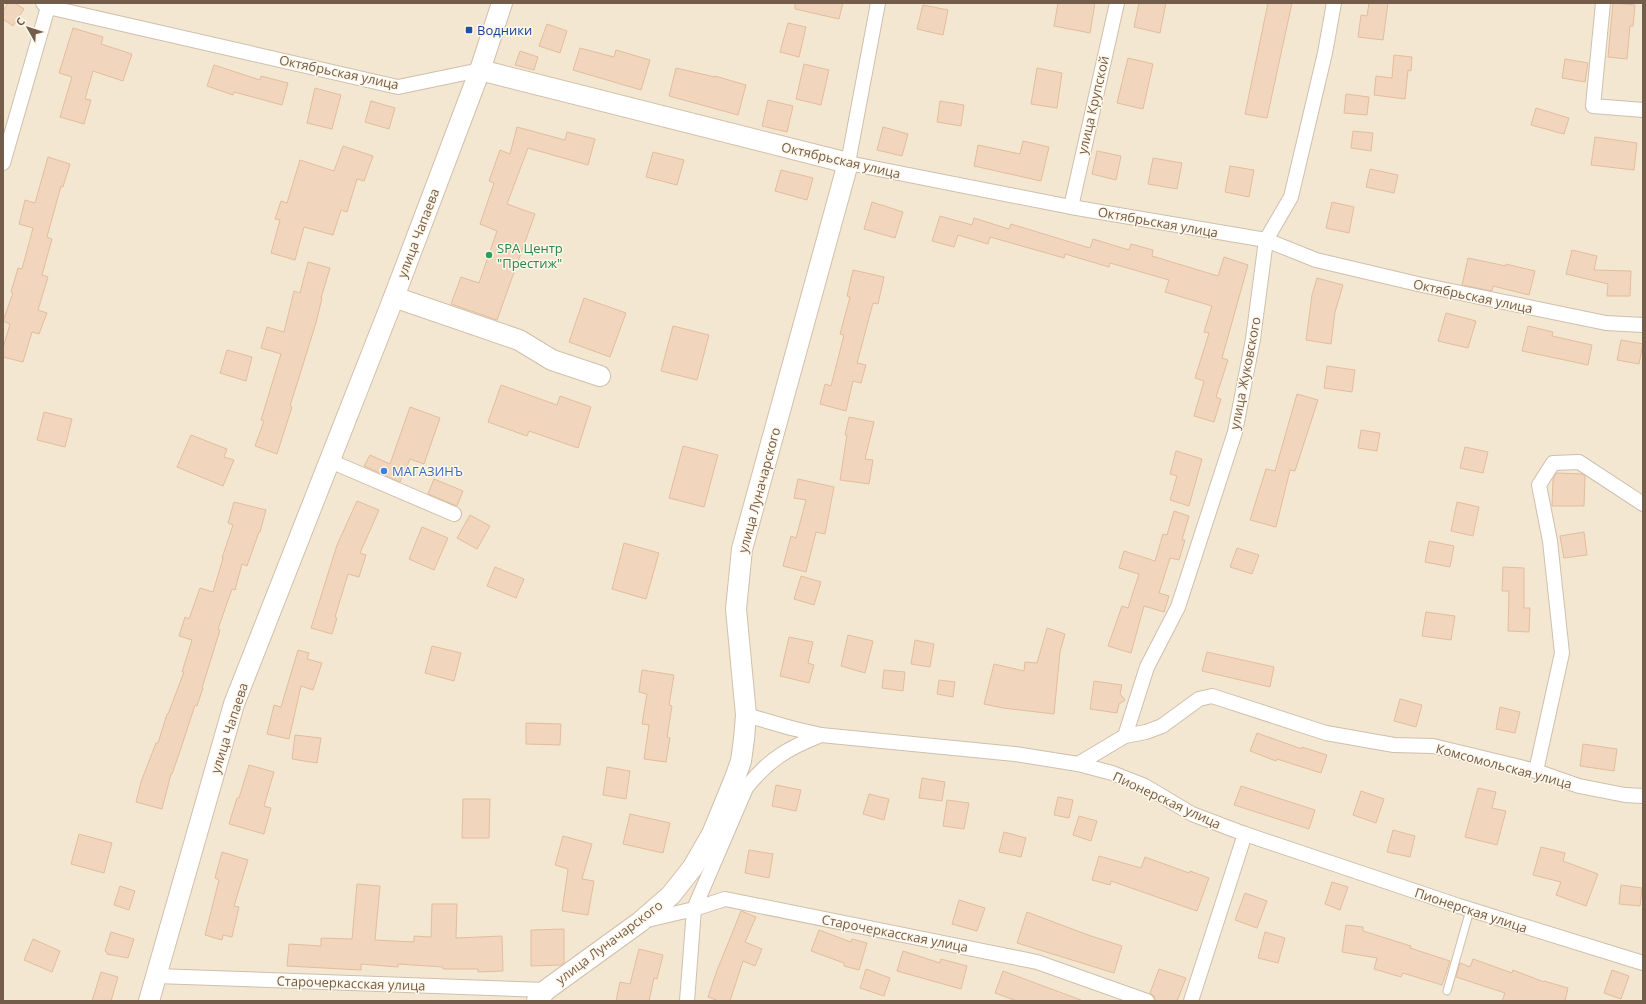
<svg xmlns="http://www.w3.org/2000/svg" width="1646" height="1004" font-family="'Open Sans',sans-serif">
	<style>
		.residential { fill: #f3e7d2 }
		.building { fill: #f1d5bc; stroke: #e3bd9c }
		.lines { fill: none; stroke-linecap: round; stroke-linejoin: round }
		.lane-casing { stroke: #cfbfad; stroke-width: 9 }
		.street-casing { stroke: #cfbfad; stroke-width: 16 }
		.secondary-casing { stroke: #d2bfaa; stroke-width: 22 }
		.lane { stroke: #fff; stroke-width: 7 }
		.street { stroke: #fff; stroke-width: 14 }
		.secondary { stroke: #fff; stroke-width: 20 }
		.transit-dot { fill: #1a4fb4; stroke: #fff8ea; stroke-width: 1.5 }
		.leisure-dot { fill: #2e9e5b; stroke: #fff8ea; stroke-width: 1.5 }
		.shop-dot { fill: #3f7fe0; stroke: #fff8ea; stroke-width: 1.5 }
		.labels { text-anchor: middle; dominant-baseline: central; stroke-width: 3; stroke-linejoin: round; paint-order: stroke }
		.transit-label { font-size: 13px; fill: #164399; stroke: #fff8ea; text-anchor: start }
		.street-label { font-size: 13px; fill: #745c4a; stroke: #fff8ea }
		.leisure-label { font-size: 13px; fill: #27864d; stroke: #fff8ea; text-anchor: start }
		.shop-label { font-size: 13px; fill: #366cbe; stroke: #fff8ea; text-anchor: start }
	</style>
	<rect width="100%" height="100%" fill="#fcf4e4"/>
	<!-- residential -->
	<rect class="residential" x="3" y="3" width="1640" height="998"/>
	<!-- building -->
	<g class="building">
		<path d="M8,3H15L24,9L13,26L3,19V11Z"/>
		<path d="M795,3H843L839,19L795,9Z"/>
		<path d="M1058,3H1095L1090,33L1054,26Z"/>
		<path d="M1139,3H1166L1160,33L1134,27Z"/>
		<path d="M1268,3H1292L1267,118L1245,114Z"/>
		<path d="M1369,3H1388L1383,40L1358,37L1361,15L1367,16Z"/>
		<path d="M1613,3L1635,5L1633,26H1630L1627,59L1608,57Z"/>
		<path d="M923,5L948,10L943,35L917,29Z"/>
		<path d="M788,23L806,27L799,57L780,52Z"/>
		<path d="M547,24L567,31L560,53L539,46Z"/>
		<path d="M73,28L103,37L101,44L132,54L123,81L93,71L85,99L91,100L84,124L60,117L72,77L59,73Z"/>
		<path d="M580,48L614,57L616,50L650,60L641,90L573,70Z"/>
		<path d="M520,51L538,57L534,70L515,65Z"/>
		<path d="M1394,55L1412,57L1411,71L1408,70L1405,99L1374,95L1376,76L1392,78Z"/>
		<path d="M1128,58L1153,64L1143,109L1117,103Z"/>
		<path d="M1565,59L1588,63L1585,82L1562,78Z"/>
		<path d="M804,64L829,70L821,105L796,99Z"/>
		<path d="M214,65L260,80L261,76L288,83L282,105L234,92L233,95L207,86Z"/>
		<path d="M676,68L715,77V76L746,85L738,115L669,96Z"/>
		<path d="M1037,68L1062,73L1057,108L1031,104Z"/>
		<path d="M315,88L341,95L332,129L307,123Z"/>
		<path d="M1346,94L1369,97L1367,115L1344,113Z"/>
		<path d="M768,100L793,106L787,132L762,126Z"/>
		<path d="M371,101L395,108L389,129L365,122Z"/>
		<path d="M940,101L964,105L961,126L937,122Z"/>
		<path d="M1536,108L1569,118L1564,134L1531,125Z"/>
		<path d="M517,127L565,140L567,132L595,139L588,165L528,148L507,204L535,214L497,320L451,304L461,277L479,283L497,231L480,224L494,183L489,181L500,150L510,154Z"/>
		<path d="M883,127L908,134L902,156L877,150Z"/>
		<path d="M1353,131L1373,133L1371,151L1351,148Z"/>
		<path d="M1595,137L1637,143L1634,170L1591,165Z"/>
		<path d="M1023,141L1049,147L1041,181L974,166L978,145L1020,154Z"/>
		<path d="M343,146L373,156L364,181L357,179L347,212L341,210L333,235L304,227L295,260L271,253L280,220L275,219L281,201L287,203L300,160L334,171Z"/>
		<path d="M1097,151L1121,156L1116,180L1092,174Z"/>
		<path d="M653,152L684,160L677,185L646,177Z"/>
		<path d="M48,157L70,164L63,187L61,186L47,237L52,239L42,275L48,277L38,310L47,313L39,334L32,332L23,362L3,357V348L10,324L3,321L13,293L11,292L18,268L22,269L33,228L19,224L25,200L35,203Z"/>
		<path d="M1153,158L1182,163L1177,189L1148,184Z"/>
		<path d="M1230,166L1254,170L1249,197L1225,192Z"/>
		<path d="M1370,169L1398,175L1394,193L1366,187Z"/>
		<path d="M781,170L813,178L807,200L775,191Z"/>
		<path d="M872,202L903,212L895,238L864,229Z"/>
		<path d="M1332,202L1354,207L1349,233L1326,228Z"/>
		<path d="M940,216L972,225L974,218L1009,229L1011,224L1090,248L1093,239L1129,250L1131,244L1153,250L1152,256L1218,276L1224,257L1248,265L1222,358L1228,360L1216,397L1221,399L1214,422L1194,416L1204,381L1195,378L1209,333L1204,332L1212,306L1165,292L1169,280L1110,263L1109,267L1065,254L1064,258L990,237L988,244L958,235L954,247L932,241Z"/>
		<path d="M1572,250L1597,256L1594,270L1631,271L1630,296H1607L1608,284L1566,274Z"/>
		<path d="M1468,258L1506,266V264L1535,271L1529,295L1493,286L1492,291L1462,285Z"/>
		<path d="M308,262L330,268L321,298H322L316,323L290,406L292,407L277,454L255,446L264,421L261,420L281,354L261,348L267,327L284,332L294,291L300,293Z"/>
		<path d="M853,270L884,277L878,304L873,303L857,363L866,365L861,383L853,381L846,411L820,404L825,384L831,386L844,335L840,334L850,297L847,296Z"/>
		<path d="M1317,278L1343,285L1335,312L1331,344L1306,340L1312,295Z"/>
		<path d="M584,298L626,313L610,357L569,342Z"/>
		<path d="M1446,313L1476,321L1468,348L1438,341Z"/>
		<path d="M673,326L709,335L697,380L661,371Z"/>
		<path d="M1528,326L1553,332L1552,336L1592,345L1588,365L1522,351Z"/>
		<path d="M1621,340L1643,344L1639,364L1617,360Z"/>
		<path d="M227,350L252,357L246,381L220,373Z"/>
		<path d="M1327,366L1355,370L1352,392L1324,388Z"/>
		<path d="M501,385L557,405L560,396L591,407L578,448L529,431L527,436L488,422Z"/>
		<path d="M1297,394L1318,400L1295,471L1290,470L1276,527L1250,520L1266,469L1275,471Z"/>
		<path d="M410,407L440,418L424,464L410,459L400,482L364,466L370,455L390,464Z"/>
		<path d="M44,412L72,419L65,447L37,440Z"/>
		<path d="M849,417L874,422L865,459L873,460L869,484L840,480L847,435H845Z"/>
		<path d="M1361,430L1380,433L1377,451L1358,448Z"/>
		<path d="M191,435L227,449L224,457L234,460L223,486L177,467Z"/>
		<path d="M683,446L718,455L704,507L669,498Z"/>
		<path d="M1465,447L1488,452L1483,473L1460,468Z"/>
		<path d="M1176,451L1202,459L1189,506L1170,500L1177,476L1170,474Z"/>
		<path d="M1556,473L1582,474L1585,476L1584,506H1552L1553,479Z"/>
		<path d="M434,479L463,491L457,506L428,494Z"/>
		<path d="M798,479L834,487L825,534L816,532L806,572L783,566L791,536L796,538L806,500L794,498Z"/>
		<path d="M357,501L379,510L360,553L366,555L359,577L348,574L335,617L337,618L332,634L311,628L337,545Z"/>
		<path d="M234,502L266,510L260,532H259L247,566L242,564L235,590L232,589L218,629L220,630L202,688H203L197,706L195,705L180,751L172,774H171L162,809L136,802L141,782L156,743H158L167,714H168L184,672H182L192,640L179,636L185,617L189,619L200,588L213,592L223,558H222L233,525L228,523Z"/>
		<path d="M1457,502L1479,507L1473,536L1451,531Z"/>
		<path d="M1174,511L1189,516L1182,540H1185L1179,560L1170,558L1159,593L1169,596L1164,612L1144,606L1131,653L1108,646L1122,606L1128,608L1139,574L1119,568L1124,551L1155,561L1163,534L1167,535Z"/>
		<path d="M470,515L490,526L477,549L457,538Z"/>
		<path d="M422,527L448,538L434,570L409,559Z"/>
		<path d="M1584,532L1587,555L1564,558L1560,536Z"/>
		<path d="M1429,541L1454,546L1450,567L1425,562Z"/>
		<path d="M624,543L659,553L646,599L612,589Z"/>
		<path d="M1237,548L1259,555L1252,574L1230,567Z"/>
		<path d="M495,567L524,579L516,598L487,586Z"/>
		<path d="M1503,567L1524,568V608H1530L1529,632L1508,631L1509,591H1502Z"/>
		<path d="M801,576L821,582L814,605L794,599Z"/>
		<path d="M1426,612L1455,616L1451,640L1422,636Z"/>
		<path d="M1047,628L1065,634L1060,652L1054,714L1003,708L984,704L994,664L1024,671L1025,662L1037,663Z"/>
		<path d="M848,635L873,641L865,673L841,666Z"/>
		<path d="M789,637L813,642L808,663L814,665L809,683L780,676Z"/>
		<path d="M915,640L934,644L930,667L911,664Z"/>
		<path d="M432,646L461,653L454,681L425,673Z"/>
		<path d="M298,650L309,653L307,659L322,663L313,690L301,686L289,739L267,734L274,705L281,707Z"/>
		<path d="M1207,652L1274,667L1270,687L1202,671Z"/>
		<path d="M642,670L674,675L669,705L672,706L667,737L670,738L666,762L644,759L649,725L642,724L647,694L639,692Z"/>
		<path d="M884,670L905,672L903,691L882,688Z"/>
		<path d="M939,680L955,682L953,697L937,694Z"/>
		<path d="M1094,681L1122,685L1120,694L1125,700L1119,704L1117,713L1090,709Z"/>
		<path d="M1400,699L1422,705L1416,727L1394,721Z"/>
		<path d="M1500,707L1520,712L1515,733L1496,729Z"/>
		<path d="M526,723L561,724L560,745L526,744Z"/>
		<path d="M1257,733L1302,749V747L1327,755L1321,773L1277,759L1276,761L1250,751Z"/>
		<path d="M295,735L321,738L317,763L292,759Z"/>
		<path d="M1583,744L1617,749L1614,771L1580,766Z"/>
		<path d="M249,765L274,772L264,806L271,808L264,834L229,824L237,798H239Z"/>
		<path d="M607,767L630,771L626,799L603,795Z"/>
		<path d="M922,778L945,782L942,801L919,798Z"/>
		<path d="M776,785L801,790L796,811L772,806Z"/>
		<path d="M1241,786L1315,810L1309,829L1234,805Z"/>
		<path d="M1478,788L1496,792L1492,808L1506,811L1497,845L1465,837Z"/>
		<path d="M1361,791L1384,799L1376,823L1353,815Z"/>
		<path d="M869,794L889,799L884,820L863,814Z"/>
		<path d="M1058,797L1073,800L1069,818L1054,815Z"/>
		<path d="M463,799H490L489,838H462Z"/>
		<path d="M947,800L969,803L964,829L943,826Z"/>
		<path d="M630,814L670,823L663,853L623,844Z"/>
		<path d="M1079,816L1097,821L1091,841L1073,835Z"/>
		<path d="M1393,830L1415,836L1410,857L1387,852Z"/>
		<path d="M1004,832L1026,838L1021,857L999,852Z"/>
		<path d="M79,834L112,843L104,873L71,864Z"/>
		<path d="M563,836L592,844L582,879L594,881L588,915L562,911L568,869L555,865Z"/>
		<path d="M1541,847L1565,853L1563,861L1598,874L1586,906L1556,895L1561,882L1533,875Z"/>
		<path d="M749,850L773,854L769,878L745,873Z"/>
		<path d="M222,852L248,860L234,906L239,907L232,937L223,935L222,940L205,935L219,880L215,878Z"/>
		<path d="M1099,856L1141,868L1145,857L1189,873L1190,871L1209,878L1197,911L1111,881L1110,885L1092,880Z"/>
		<path d="M1332,882L1348,887L1340,910L1325,904Z"/>
		<path d="M357,884L380,886L375,940L414,942V936L431,937L432,904H457L456,938L502,936L503,971L478,972V969H443V967L398,964V967L361,964V970L287,966L289,944L321,946V938L352,939Z"/>
		<path d="M1621,885L1642,888L1640,906L1619,904Z"/>
		<path d="M120,886L135,891L129,910L114,905Z"/>
		<path d="M1245,893L1267,901L1257,928L1235,920Z"/>
		<path d="M959,900L985,908L977,931L952,924Z"/>
		<path d="M741,911L756,917L745,942L762,949L755,966L743,961L730,1001H719L708,997L716,973Z"/>
		<path d="M1027,912L1088,935L1122,946L1114,973L1017,943Z"/>
		<path d="M1346,925L1363,927V931L1411,946L1410,948L1450,961L1442,985L1403,973L1401,977L1374,969L1377,958L1342,952Z"/>
		<path d="M564,929V963L561,965L531,966V930Z"/>
		<path d="M819,930L851,942L852,939L867,943L859,970L844,966V963L811,951Z"/>
		<path d="M111,932L134,939L128,958L107,954V952L105,951Z"/>
		<path d="M1265,932L1285,938L1278,963L1258,958Z"/>
		<path d="M33,939L60,951L52,972L24,960Z"/>
		<path d="M639,949L663,955L657,979L654,978L649,1001H616L620,982L630,984Z"/>
		<path d="M903,951L940,963L941,959L967,966L961,989L897,971Z"/>
		<path d="M1473,959L1512,973L1513,970L1544,982V981L1568,988L1565,1001H1502L1505,993L1456,977L1460,963L1470,967Z"/>
		<path d="M866,969L890,978L884,996L860,988Z"/>
		<path d="M1159,969L1186,978L1177,1001H1155L1154,996L1150,993Z"/>
		<path d="M1612,970L1629,976L1621,999L1604,993Z"/>
		<path d="M1003,971L1081,1000V1001H1017L995,993Z"/>
		<path d="M101,972L118,977L111,1001H92Z"/>
	</g>
	<g class="lines">
		<!-- lane casing -->
		<g class="lane-casing">
			<path id="lane" d="M1447,991L1470,910"/>
		</g>
		<!-- street casing -->
		<g class="street-casing">
			<g id="street">
				<path d="M43,3L48,7L398,87L480,70"/>
				<path d="M878,3L848,163L1071,207L1266,240L1316,260L1422,285L1606,323L1643,325"/>
				<path d="M1603,3L1593,106L1643,110"/>
				<path d="M3,163L48,7L51,3"/>
				<path d="M1071,207L1117,3"/>
				<path d="M330,461L454,514"/>
				<path d="M746,715L791,728L821,735L1015,754L1078,764L1112,773L1145,786L1192,814L1245,834L1459,906L1643,963"/>
				<path d="M1125,736L1147,667L1178,607L1235,432L1253,339L1266,240L1291,197L1325,53L1334,3"/>
				<path d="M1078,764L1125,736L1146,732L1162,726L1199,699L1212,696L1326,733L1394,745L1433,746L1536,771L1579,786L1625,795L1643,796"/>
				<path d="M1536,771L1562,653L1550,541L1539,485L1553,463L1579,462L1643,504"/>
				<path d="M643,921L694,909L725,899L1037,962L1147,1001"/>
				<path d="M156,976L546,990"/>
				<path d="M687,1001L694,909L746,788C768,760 788,748 821,735"/>
				<path d="M1191,1001L1245,834"/>
			</g>
		</g>
		<!-- secondary casing -->
		<g class="secondary-casing">
			<g id="secondary">
				<path d="M480,70L848,163L742,549L736,609L746,715L744,739L741,761L735,778L712,834L693,867L671,895L640,922L546,990L537,1001"/>
				<path d="M394,297L519,340L552,360L600,376"/>
				<path d="M149,1001L234,704L394,297L480,70L502,3"/>
			</g>
		</g>
		<!-- lane -->
		<use href="#lane" class="lane"/>
		<!-- street -->
		<use href="#street" class="street"/>
		<!-- secondary -->
		<use href="#secondary" class="secondary"/>
	</g>
	<!-- markers -->
	<rect class="transit-dot" x="465" y="26" width="8" height="8" rx="2"/>
	<circle class="leisure-dot" cx="489" cy="255" r="4"/>
	<circle class="shop-dot" cx="384" cy="471" r="4"/>
	<g class="labels">
		<!-- transit labels -->
		<g class="transit-label">
			<text x="477" y="30">Водники</text>
		</g>
		<!-- street labels -->
		<g class="street-label">
			<text transform="translate(339 72) rotate(12)">Октябрьская улица</text>
			<text transform="translate(1093 105) rotate(-77)">улица Крупской</text>
			<text transform="translate(841 160) rotate(13)">Октябрьская улица</text>
			<text transform="translate(1158 222) rotate(10)">Октябрьская улица</text>
			<text transform="translate(418 233) rotate(-69)">улица Чапаева</text>
			<text transform="translate(1473 296) rotate(12)">Октябрьская улица</text>
			<text transform="translate(1245 373) rotate(-79)">улица Жуковского</text>
			<text transform="translate(759 490) rotate(-75)">улица Луначарского</text>
			<text transform="translate(229 728) rotate(-72)">улица Чапаева</text>
			<text transform="translate(1504 766) rotate(15)">Комсомольская улица</text>
			<text transform="translate(1167 800) rotate(25)">Пионерская улица</text>
			<text transform="translate(1471 910) rotate(18)">Пионерская улица</text>
			<text transform="translate(895 933) rotate(11)">Старочеркасская улица</text>
			<text transform="translate(609 942) rotate(-37)">улица Луначарского</text>
			<text transform="translate(351 983) rotate(2)">Старочеркасская улица</text>
		</g>
		<!-- leisure labels -->
		<g class="leisure-label">
			<text x="497" y="248">SPA Центр<tspan x="497" dy="15">"Престиж"</tspan></text>
		</g>
		<!-- shop labels -->
		<g class="shop-label">
			<text x="392" y="471">МАГАЗИНЪ</text>
		</g>
	</g>
	<!-- border -->
	<rect width="1646" height="1004" fill="none" stroke="#745c4a" stroke-width="8"/>
	<!-- north arrow -->
	<g transform="translate(28 28) rotate(309)" stroke="#fff8ea" stroke-width="3" paint-order="stroke">
	<path d="M0-3L7 15L0 10L-7 15Z" fill="#745c4a"/>
	<text y="-6" font-size="11" font-weight="bold" text-anchor="middle" fill="#745c4a">С</text>
	</g>
</svg>
